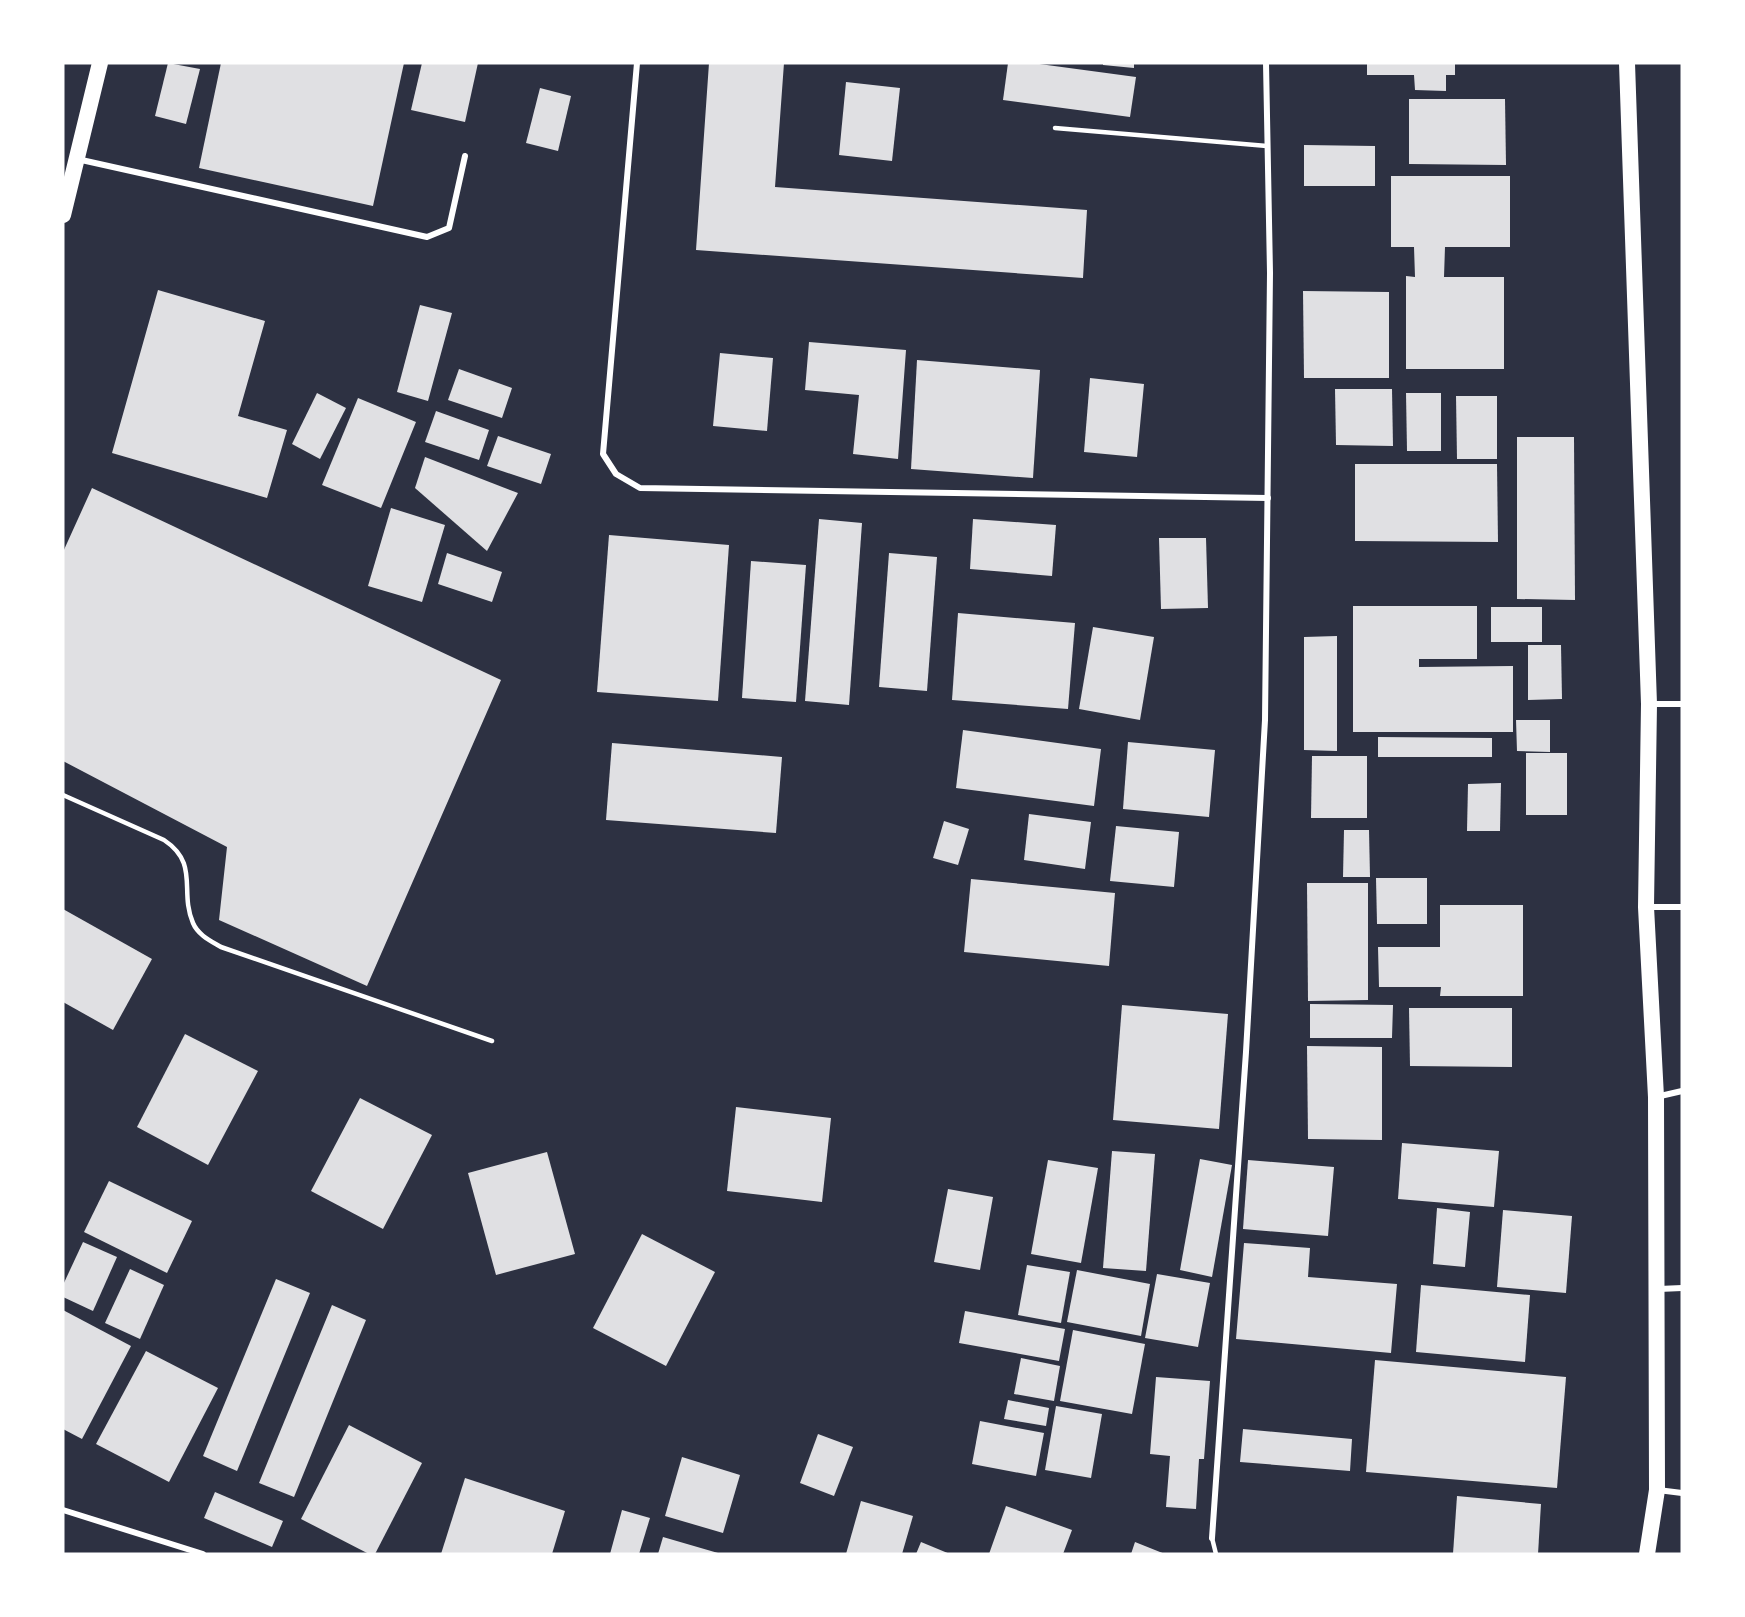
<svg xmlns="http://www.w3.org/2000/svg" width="1745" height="1617" font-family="Inter,sans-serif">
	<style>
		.building { fill: #e0e0e3 }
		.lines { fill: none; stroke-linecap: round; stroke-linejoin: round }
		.service { stroke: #fff; stroke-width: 4.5 }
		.minor { stroke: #fff; stroke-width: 6 }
		.trunk { stroke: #fff; stroke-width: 16 }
	</style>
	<rect width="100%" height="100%" fill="#2d3142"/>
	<!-- building -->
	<g class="building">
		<path d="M168,63L200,69L186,124L155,116Z"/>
		<path d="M221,63H404L373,206L199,168Z"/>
		<path d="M422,63H478L465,122L411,110Z"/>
		<path d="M709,63H784L775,187L1087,210L1083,278L696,250Z"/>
		<path d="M1008,63H1032L1136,77L1130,117L1003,100Z"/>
		<path d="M1103,63H1134V68L1103,65Z"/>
		<path d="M1367,63H1455V75H1446V91L1415,90L1414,75H1367Z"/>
		<path d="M846,82L900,88L892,161L839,155Z"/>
		<path d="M540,88L571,96L558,151L526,143Z"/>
		<path d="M1409,99H1505L1506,165L1409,164Z"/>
		<path d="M1304,145L1375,146V186H1304Z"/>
		<path d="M1391,176H1510V247H1445L1444,277H1504V369H1406V276L1415,277L1414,247H1391Z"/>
		<path d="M158,290L265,321L238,416L287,430L267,498L112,453Z"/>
		<path d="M1303,291L1389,292V378H1304Z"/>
		<path d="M420,305L452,313L428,401L397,392Z"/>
		<path d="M809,342L906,350L898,459L853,454L859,395L805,390Z"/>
		<path d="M720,353L773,358L767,431L713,426Z"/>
		<path d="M917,360L1040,370L1033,478L911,469Z"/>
		<path d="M459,369L512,388L502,418L448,400Z"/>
		<path d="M1090,378L1144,384L1137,457L1084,452Z"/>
		<path d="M1335,389H1392L1393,446L1336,445Z"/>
		<path d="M317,393L346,408L320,459L292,444Z"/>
		<path d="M1406,393H1441V451H1407Z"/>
		<path d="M1456,396H1497V459H1457Z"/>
		<path d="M358,398L416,422L381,508L322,485Z"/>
		<path d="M436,411L489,430L479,460L425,442Z"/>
		<path d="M498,436L551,454L541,484L487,466Z"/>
		<path d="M1517,437H1574L1575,600L1517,599Z"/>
		<path d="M425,457L518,493L487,551L415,488Z"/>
		<path d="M1355,464H1497L1498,542L1355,541Z"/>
		<path d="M92,488L501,680L367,986L219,920L227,847L63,761V552Z"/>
		<path d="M391,508L445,525L422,602L368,586Z"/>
		<path d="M819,519L862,523L849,705L805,701Z"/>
		<path d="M973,519L1056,525L1052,576L970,569Z"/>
		<path d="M609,535L729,545L718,701L597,692Z"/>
		<path d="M1159,538H1206L1208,608L1161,609Z"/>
		<path d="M447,553L502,572L492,602L438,584Z"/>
		<path d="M889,553L937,557L927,691L879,687Z"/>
		<path d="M751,561L806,565L796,702L742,698Z"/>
		<path d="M1353,606H1477V659H1419V667L1513,666V732H1353Z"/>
		<rect x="1491" y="607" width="51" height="35"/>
		<path d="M958,613L1075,623L1068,709L952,700Z"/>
		<path d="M1093,627L1154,637L1140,720L1079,709Z"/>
		<path d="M1337,636V751L1304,750V637Z"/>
		<path d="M1528,645H1561L1562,699L1528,700Z"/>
		<path d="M1516,720H1550V752L1517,751Z"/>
		<path d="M963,730L1101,749L1094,806L956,788Z"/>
		<path d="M1378,737L1492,738V757H1378Z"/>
		<path d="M1128,742L1215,750L1209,817L1123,809Z"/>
		<path d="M612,743L782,757L776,833L606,820Z"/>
		<rect x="1526" y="753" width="41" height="62"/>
		<path d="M1312,756H1367V818H1311Z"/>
		<path d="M1501,783L1500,831H1467L1468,784Z"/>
		<path d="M1029,814L1091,822L1085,869L1024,860Z"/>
		<path d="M944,821L969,829L958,865L933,858Z"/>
		<path d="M1116,826L1179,832L1174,887L1110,881Z"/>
		<path d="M1344,830H1369L1370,877H1343Z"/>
		<path d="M1376,878H1427V924H1377Z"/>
		<path d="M971,879L1115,893L1109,966L964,952Z"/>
		<path d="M1307,883H1368V1000L1308,1001Z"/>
		<path d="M1440,905H1523V996H1440L1441,987H1379L1378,947H1440Z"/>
		<path d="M63,909L152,959L113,1030L63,1002Z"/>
		<path d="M1310,1004L1393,1005L1392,1038H1310Z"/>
		<path d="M1122,1005L1228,1014L1219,1129L1113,1120Z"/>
		<path d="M1409,1008H1512V1067L1410,1066Z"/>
		<path d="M185,1034L258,1071L208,1165L137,1127Z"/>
		<path d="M1307,1046L1382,1047V1140L1308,1139Z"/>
		<path d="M360,1098L432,1135L383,1229L311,1191Z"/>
		<path d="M736,1107L831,1118L822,1202L727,1191Z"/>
		<path d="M1402,1143L1499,1151L1494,1207L1398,1199Z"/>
		<path d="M1112,1151L1155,1154L1146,1271L1103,1268Z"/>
		<path d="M547,1152L575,1254L496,1275L468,1173Z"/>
		<path d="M1200,1159L1232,1165L1212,1277L1180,1270Z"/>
		<path d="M1048,1160L1098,1168L1081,1263L1031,1254Z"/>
		<path d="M1248,1160L1334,1167L1328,1236L1243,1229Z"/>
		<path d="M109,1181L192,1221L167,1273L84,1232Z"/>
		<path d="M948,1189L993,1197L980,1270L934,1262Z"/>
		<path d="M1437,1208L1470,1212L1465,1267L1433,1264Z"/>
		<path d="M1503,1210L1572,1216L1566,1293L1497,1287Z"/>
		<path d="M642,1234L715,1272L666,1366L593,1328Z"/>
		<path d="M83,1242L117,1257L93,1311L63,1297V1285Z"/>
		<path d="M1244,1243L1310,1248L1308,1277L1397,1284L1391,1353L1236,1339Z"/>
		<path d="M1027,1265L1070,1272L1061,1323L1018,1315Z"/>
		<path d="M130,1269L164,1285L140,1339L105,1323Z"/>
		<path d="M1077,1270L1150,1284L1141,1336L1067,1322Z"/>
		<path d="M1157,1274L1210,1283L1198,1347L1145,1338Z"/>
		<path d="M276,1279L310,1293L237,1471L203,1456Z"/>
		<path d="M1421,1285L1530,1295L1525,1362L1416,1352Z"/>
		<path d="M332,1305L366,1320L294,1497L259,1483Z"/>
		<path d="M63,1310L131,1346L82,1439L63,1429Z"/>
		<path d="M965,1311L1065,1329L1059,1361L959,1343Z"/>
		<path d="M1073,1330L1145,1344L1132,1414L1060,1401Z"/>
		<path d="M146,1351L218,1388L169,1482L96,1444Z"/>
		<path d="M1021,1358L1060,1366L1054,1401L1014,1394Z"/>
		<path d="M1375,1360L1566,1377L1557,1488L1366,1472Z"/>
		<path d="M1156,1377L1210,1381L1204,1459H1199L1196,1509L1166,1507L1170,1456L1150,1454Z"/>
		<path d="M1008,1400L1049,1408L1046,1426L1004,1419Z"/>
		<path d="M1056,1406L1102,1414L1091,1478L1045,1470Z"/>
		<path d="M980,1421L1044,1433L1036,1476L972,1464Z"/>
		<path d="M349,1425L422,1463L375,1554H369L301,1519Z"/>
		<path d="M1243,1429L1352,1439L1350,1471L1240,1462Z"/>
		<path d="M818,1434L853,1447L834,1496L800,1483Z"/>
		<path d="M682,1457L740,1475L723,1533L665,1516Z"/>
		<path d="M465,1478L565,1511L552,1554H441Z"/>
		<path d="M215,1492L283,1521L272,1547L204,1518Z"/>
		<path d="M1457,1496L1541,1504L1538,1554H1453Z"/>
		<path d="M861,1501L913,1516L902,1554H846Z"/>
		<path d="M1006,1506L1072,1530L1063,1554H989Z"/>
		<path d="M622,1510L650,1518L639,1554H610Z"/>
		<path d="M663,1537L718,1553V1554H658Z"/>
		<path d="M921,1542L950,1554H916Z"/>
		<path d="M1135,1542L1165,1554H1131Z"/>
	</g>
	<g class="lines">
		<!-- service -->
		<g class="service">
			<path d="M1055,128L1267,146"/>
			<path d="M63,795L164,840C200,864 179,891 193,923C198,935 211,941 221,947L492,1041"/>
			<path d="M1212,1538L1216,1554"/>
		</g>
		<!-- minor -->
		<g class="minor">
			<path d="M637,63L603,454L616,474L640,488L1268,498"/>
			<path d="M77,159L427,237L449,228L465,156"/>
			<path d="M1650,704H1682"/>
			<path d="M1647,907H1682"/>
			<path d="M1656,1097L1682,1091"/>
			<path d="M1659,1289L1682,1288"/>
			<path d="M1658,1490L1682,1493"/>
			<path d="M63,1510L203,1554"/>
			<path d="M1212,1538L1246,1052L1265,720L1270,273L1266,63"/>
		</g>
		<!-- trunk -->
		<g class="trunk">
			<path d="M1627,63L1649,704L1646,907L1656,1097L1657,1490L1647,1554"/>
			<path d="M63,215L100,63"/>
		</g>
	</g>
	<!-- border -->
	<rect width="1745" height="1617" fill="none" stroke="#ffffff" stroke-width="129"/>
</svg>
